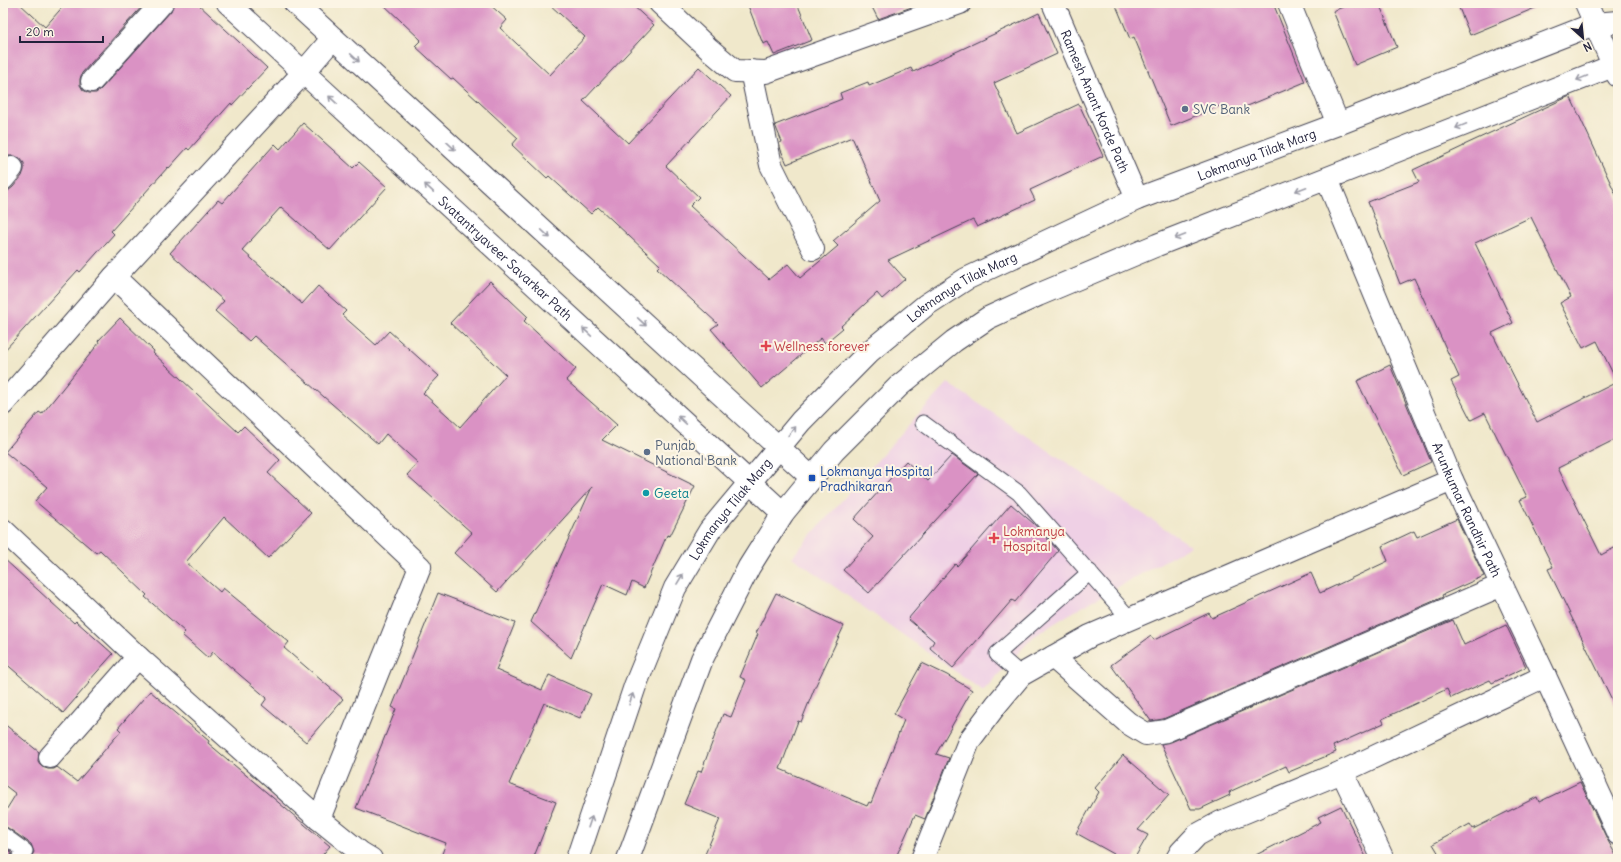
<svg xmlns="http://www.w3.org/2000/svg" width="1621" height="862" font-family="Delius,sans-serif">
	<style>
		.built { fill: #efd0e5 }
		.building { fill: #da92c4; fill-rule: evenodd }
		.lines { fill: none; stroke-linecap: round; stroke-linejoin: round }
		.lane-casing { stroke: #414051; stroke-width: 17 }
		.street-casing { stroke: #414051; stroke-width: 24 }
		.primary-casing { stroke: #414051; stroke-width: 24 }
		.lane { stroke: #fff; stroke-width: 15 }
		.street { stroke: #fff; stroke-width: 22 }
		.primary { stroke: #fff; stroke-width: 22 }
		.oneway { stroke: #9c9ca7 }
		.service-dot { fill: #5c6f8a; stroke: #fcf5e5; stroke-width: 1.5 }
		.health-dot { fill: #e0444e; stroke: #fcf5e5; stroke-width: 1.5 }
		.transit-dot { fill: #1a4fb4; stroke: #fcf5e5; stroke-width: 1.5 }
		.culture-dot { fill: #0f9aa8; stroke: #fcf5e5; stroke-width: 1.5 }
		.labels { text-anchor: middle; dominant-baseline: central; stroke-width: 4; stroke-linejoin: round; paint-order: stroke }
		.street-label { font-size: 13px; fill: #22223b; stroke: #fcf5e5 }
		.service-label { font-size: 13px; fill: #4e5e75; stroke: #fcf5e5; text-anchor: start }
		.health-label { font-size: 13px; fill: #be3a42; stroke: #fcf5e5; text-anchor: start }
		.transit-label { font-size: 13px; fill: #164399; stroke: #fcf5e5; text-anchor: start }
		.culture-label { font-size: 13px; fill: #0d838f; stroke: #fcf5e5; text-anchor: start }
	</style>
	<rect width="100%" height="100%" fill="#fcf5e5"/>
	<filter id="ink" filterUnits="userSpaceOnUse"><feTurbulence type="fractalNoise" baseFrequency=".025" numOctaves="2"/><feDisplacementMap in="SourceGraphic" scale="8" xChannelSelector="R" yChannelSelector="G"/><feConvolveMatrix kernelMatrix="1 2 1 2 8 2 1 2 1" color-interpolation-filters="sRGB"/></filter>
	<filter id="wash" filterUnits="userSpaceOnUse"><feTurbulence type="fractalNoise" baseFrequency=".012" numOctaves="4" result="noise"/><feDisplacementMap in="SourceGraphic" scale="16" xChannelSelector="R" yChannelSelector="G"/><feGaussianBlur stdDeviation="0.9" result="paint"/><feColorMatrix in="noise" values="0 0 0 0 0 0 0 0 0 0 0 0 0 0 0 0 0 1.4 0 .05"/><feComposite in="paint" operator="in"/></filter>
	<g filter="url(#wash)">
		<rect width="100%" height="100%" fill="#f0e8cb"/>
		<!-- built -->
		<path class="built" d="M948,383L1191,546L1068,615L1033,637L983,691L792,557L914,419Z"/>
		<g id="blocks">
			<!-- building -->
			<g class="building">
				<path d="M3,3H19L45,27L66,3H145L82,73L80,79V85L83,90L89,93H96L101,89L171,11L174,3H197L267,68L232,105L231,103L189,150L187,148L169,168L168,167L111,231L114,234L80,272L78,270L3,352V191H8L13,187L22,176L24,170V163L20,158L14,156H8L3,160Z"/>
				<path d="M382,3H488L507,20L500,28L550,75L585,37L548,3H630L654,25L583,101L628,143L699,67L731,96L666,166L699,197L690,206L769,279L788,264L800,278L838,246L833,241L880,201L852,137L787,164L781,150L779,143L782,142L775,125L842,99L840,93L868,82L869,86L911,68L913,72L1039,13L1057,54L994,83L1017,133L1079,104L1103,156L1030,190L1035,200L977,227L973,220L888,260L905,279L882,299L877,293L841,326L843,328L825,343L821,338L762,388L711,329L718,324L657,268L660,265L598,207L591,214L549,176L547,178L512,145L518,138L453,78L451,79L415,46L421,40Z"/>
				<path d="M747,3H797L812,40L774,55L768,42L763,44Z"/>
				<path d="M870,3H923L878,19Z"/>
				<path d="M1115,3H1273L1305,82L1226,115L1222,105L1171,126L1134,37L1130,39Z"/>
				<path d="M1353,3H1379L1397,47L1355,65L1333,11Z"/>
				<path d="M1457,3H1547L1470,35Z"/>
				<path d="M1570,96L1618,199V438L1558,468L1601,555L1618,546V712L1548,569L1553,567L1520,500L1527,497L1485,413L1471,420L1451,381L1459,377L1414,278L1400,284L1368,202L1419,182L1413,170L1464,146V145ZM1531,217L1571,297L1560,303L1583,348L1597,341L1617,382L1537,422L1492,333L1513,323L1475,243Z"/>
				<path d="M303,123L353,168L359,162L387,187L330,250L281,207L242,250L302,304L318,286L346,311L342,315L376,345L389,331L439,376L423,393L460,427L506,375L450,323L490,281L528,317L524,321L576,369L566,380L617,425L602,440L695,486L670,536L667,535L644,588L632,582L627,595L603,584L571,658L531,622L592,487L497,592L454,553L472,533L407,475L418,463L386,434L378,444L254,336L249,341L215,311L224,301L170,253L218,200L222,203L275,144L280,149Z"/>
				<path d="M120,318L154,351L153,353L238,432L244,426L280,460L268,473L311,513L268,558L224,517L186,562L220,592L223,588L289,642L284,648L343,699L306,742L262,705L267,698L213,652L208,658L182,635L185,632L145,597L147,595L100,550L96,553L35,501L47,487L5,452L39,412L42,414L99,343L98,341Z"/>
				<path d="M1390,365L1431,462L1403,475L1357,381Z"/>
				<path d="M952,455L978,474L869,593L843,570L873,537L854,519L906,461L928,481Z"/>
				<path d="M1011,504L1034,524L1058,551L1015,602L1012,600L953,668L930,648L934,641L908,619L955,564L957,566Z"/>
				<path d="M1457,519L1484,576L1442,595L1443,597L1163,719L1151,721L1111,665L1151,636L1154,640L1209,613L1212,618L1311,573L1320,593L1388,561L1382,546L1414,531L1417,537Z"/>
				<path d="M3,558L74,623L76,621L113,654L89,681L90,682L63,713L3,661Z"/>
				<path d="M438,593L515,623L496,670L542,690L549,675L591,694L580,718L544,703L509,784L556,802L533,859H440L446,843L356,808L396,709L392,707Z"/>
				<path d="M776,593L844,626L815,687L801,722L798,721L780,769L867,806L869,802L871,803L904,720L894,714L922,663L947,675L972,690L936,754L949,758L925,819L915,815L895,859H703L720,819L684,804L698,771L701,772L723,714L731,717L746,680L740,677L758,634L756,633Z"/>
				<path d="M1453,620L1464,645L1506,625L1526,667L1492,683L1490,680L1451,698L1447,689L1382,719L1384,723L1333,746L1336,752L1289,772L1286,766L1229,792L1230,795L1200,809H1191L1161,744L1171,742Z"/>
				<path d="M150,691L209,741L208,743L330,846L319,859H30L34,852L31,844L8,828L3,826V815L16,794L3,784V723L39,752L38,761L42,767L48,769H54L57,767L77,782L121,731L118,728Z"/>
				<path d="M1123,755L1169,795L1138,830L1148,835L1134,859H1123L1076,833L1099,792L1095,788Z"/>
				<path d="M1580,782L1607,839L1618,859H1442L1433,844L1470,824L1473,829L1537,797L1539,802Z"/>
				<path d="M1341,806L1367,859H1248L1321,822L1318,817Z"/>
				<path d="M3,846L12,853L10,859H3Z"/>
			</g>
		</g>
	</g>
	<g filter="url(#ink)">
		<use href="#blocks" fill-opacity="0" stroke="#414051" stroke-width="1"/>
		<g class="lines">
			<!-- lane casing -->
			<g class="lane-casing">
				<g id="lane">
					<path d="M923,423L1019,493L1130,619"/>
					<path d="M1021,675L997,654L1090,572"/>
					<path d="M3,835L25,851L19,859"/>
				</g>
			</g>
			<!-- street casing -->
			<g class="street-casing">
				<g id="street">
					<path d="M660,3L709,49L735,71L766,72L960,3"/>
					<path id="s1" d="M1053,3L1137,199"/>
					<path d="M1289,3L1338,124"/>
					<path d="M1586,3L1618,76"/>
					<path d="M751,71L771,165L813,249"/>
					<path d="M92,81L162,3"/>
					<path d="M3,179L12,168"/>
					<path id="s2" d="M1327,179L1452,480L1545,676L1618,834"/>
					<path d="M114,277L420,567L319,819"/>
					<path d="M3,404L114,277L304,72L333,38"/>
					<path d="M3,530L138,657L319,819L361,853L371,859"/>
					<path d="M1053,657L1128,723L1146,734L1166,731L1502,585"/>
					<path d="M50,757L138,657"/>
					<path d="M1342,772L1383,859"/>
					<path d="M922,859L969,741L996,705L1021,675L1090,636L1452,480"/>
					<path d="M1177,859L1181,852L1197,835L1221,822L1342,772L1545,676"/>
				</g>
			</g>
			<!-- primary casing -->
			<g class="primary-casing">
				<g id="primary">
					<path id="s3" d="M228,3L783,513"/>
					<path d="M295,3L812,478"/>
					<path id="s4" d="M577,859L635,686L675,588L710,530L801,421L869,352L926,305L966,279L1137,199L1338,124L1594,24L1618,22"/>
					<path d="M628,859L702,659L749,567L783,513L834,451L899,386L954,341L988,318L1038,295L1157,245L1618,64"/>
				</g>
			</g>
			<!-- lane -->
			<use href="#lane" class="lane"/>
			<!-- street -->
			<use href="#street" class="street"/>
			<!-- primary -->
			<use href="#primary" class="primary"/>
		</g>
		<!-- one-way arrows -->
		<defs><path id="oneway-shaft" d="M-6 0H5M1.5-3L5.5 0L1.5 3" fill="none" stroke-width="1.6" stroke-linecap="round" stroke-linejoin="round"/></defs>
		<g class="oneway">
			<use href="#oneway-shaft" transform="translate(355 58) rotate(43)"/>
			<use href="#oneway-shaft" transform="translate(1582 78) rotate(158)"/>
			<use href="#oneway-shaft" transform="translate(333 100) rotate(-137)"/>
			<use href="#oneway-shaft" transform="translate(1461 126) rotate(158)"/>
			<use href="#oneway-shaft" transform="translate(451 146) rotate(43)"/>
			<use href="#oneway-shaft" transform="translate(429 188) rotate(-137)"/>
			<use href="#oneway-shaft" transform="translate(1301 189) rotate(159)"/>
			<use href="#oneway-shaft" transform="translate(546 234) rotate(43)"/>
			<use href="#oneway-shaft" transform="translate(1180 237) rotate(159)"/>
			<use href="#oneway-shaft" transform="translate(642 322) rotate(43)"/>
			<use href="#oneway-shaft" transform="translate(587 332) rotate(-137)"/>
			<use href="#oneway-shaft" transform="translate(682 420) rotate(-137)"/>
			<use href="#oneway-shaft" transform="translate(792 431) rotate(-50)"/>
			<use href="#oneway-shaft" transform="translate(680 579) rotate(-59)"/>
			<use href="#oneway-shaft" transform="translate(631 699) rotate(-71)"/>
			<use href="#oneway-shaft" transform="translate(590 822) rotate(-71)"/>
		</g>
	</g>
	<!-- markers -->
	<g class="service-dot">
		<circle cx="1185" cy="109" r="4"/>
		<circle cx="647" cy="452" r="4"/>
	</g>
	<g class="health-dot">
		<path d="M764 340h4v4h4v4h-4v4h-4v-4h-4v-4h4z"/>
		<path d="M992 532h4v4h4v4h-4v4h-4v-4h-4v-4h4z"/>
	</g>
	<rect class="transit-dot" x="808" y="474" width="8" height="8" rx="2"/>
	<circle class="culture-dot" cx="646" cy="493" r="4"/>
	<g class="labels">
		<!-- street labels -->
		<g class="street-label">
			<text stroke="none"><textPath href="#s1" startOffset="107">Ramesh Anant Korde Path</textPath></text>
			<text stroke="none"><textPath href="#s4" startOffset="1033">Lokmanya Tilak Marg</textPath></text>
			<text stroke="none"><textPath href="#s3" startOffset="377">Svatantryaveer Savarkar Path</textPath></text>
			<text stroke="none"><textPath href="#s4" startOffset="709">Lokmanya Tilak Marg</textPath></text>
			<text stroke="none"><textPath href="#s4" startOffset="385">Lokmanya Tilak Marg</textPath></text>
			<text stroke="none"><textPath href="#s2" startOffset="359">Arunkumar Randhir Path</textPath></text>
		</g>
		<!-- service labels -->
		<g class="service-label">
			<text x="1193" y="109">SVC Bank</text>
			<text x="655" y="445">Punjab<tspan x="655" dy="15">National Bank</tspan></text>
		</g>
		<!-- health labels -->
		<g class="health-label">
			<text x="774" y="346">Wellness forever</text>
			<text x="1003" y="531">Lokmanya<tspan x="1003" dy="15">Hospital</tspan></text>
		</g>
		<!-- transit labels -->
		<g class="transit-label">
			<text x="820" y="471">Lokmanya Hospital<tspan x="820" dy="15">Pradhikaran</tspan></text>
		</g>
		<!-- culture labels -->
		<g class="culture-label">
			<text x="654" y="493">Geeta</text>
		</g>
	</g>
	<!-- margin -->
	<rect width="1621" height="862" fill="none" stroke="#fcf5e5" stroke-width="16"/>
	<!-- north arrow -->
	<g transform="translate(1583 38) rotate(153)" stroke="#fcf5e5" stroke-width="3" paint-order="stroke">
	<path d="M0-3L7 15L0 10L-7 15Z" fill="#22223b"/>
	<text y="-6" font-size="11" font-weight="bold" text-anchor="middle" fill="#22223b">N</text>
	</g>
	<!-- scale -->
	<path d="M20 36v6h83v-6" fill="none" stroke="#22223b" stroke-width="2"/>
	<text x="26" y="36" font-size="12" fill="#22223b" stroke="#fcf5e5" stroke-width="3" paint-order="stroke">20 m</text>
</svg>
